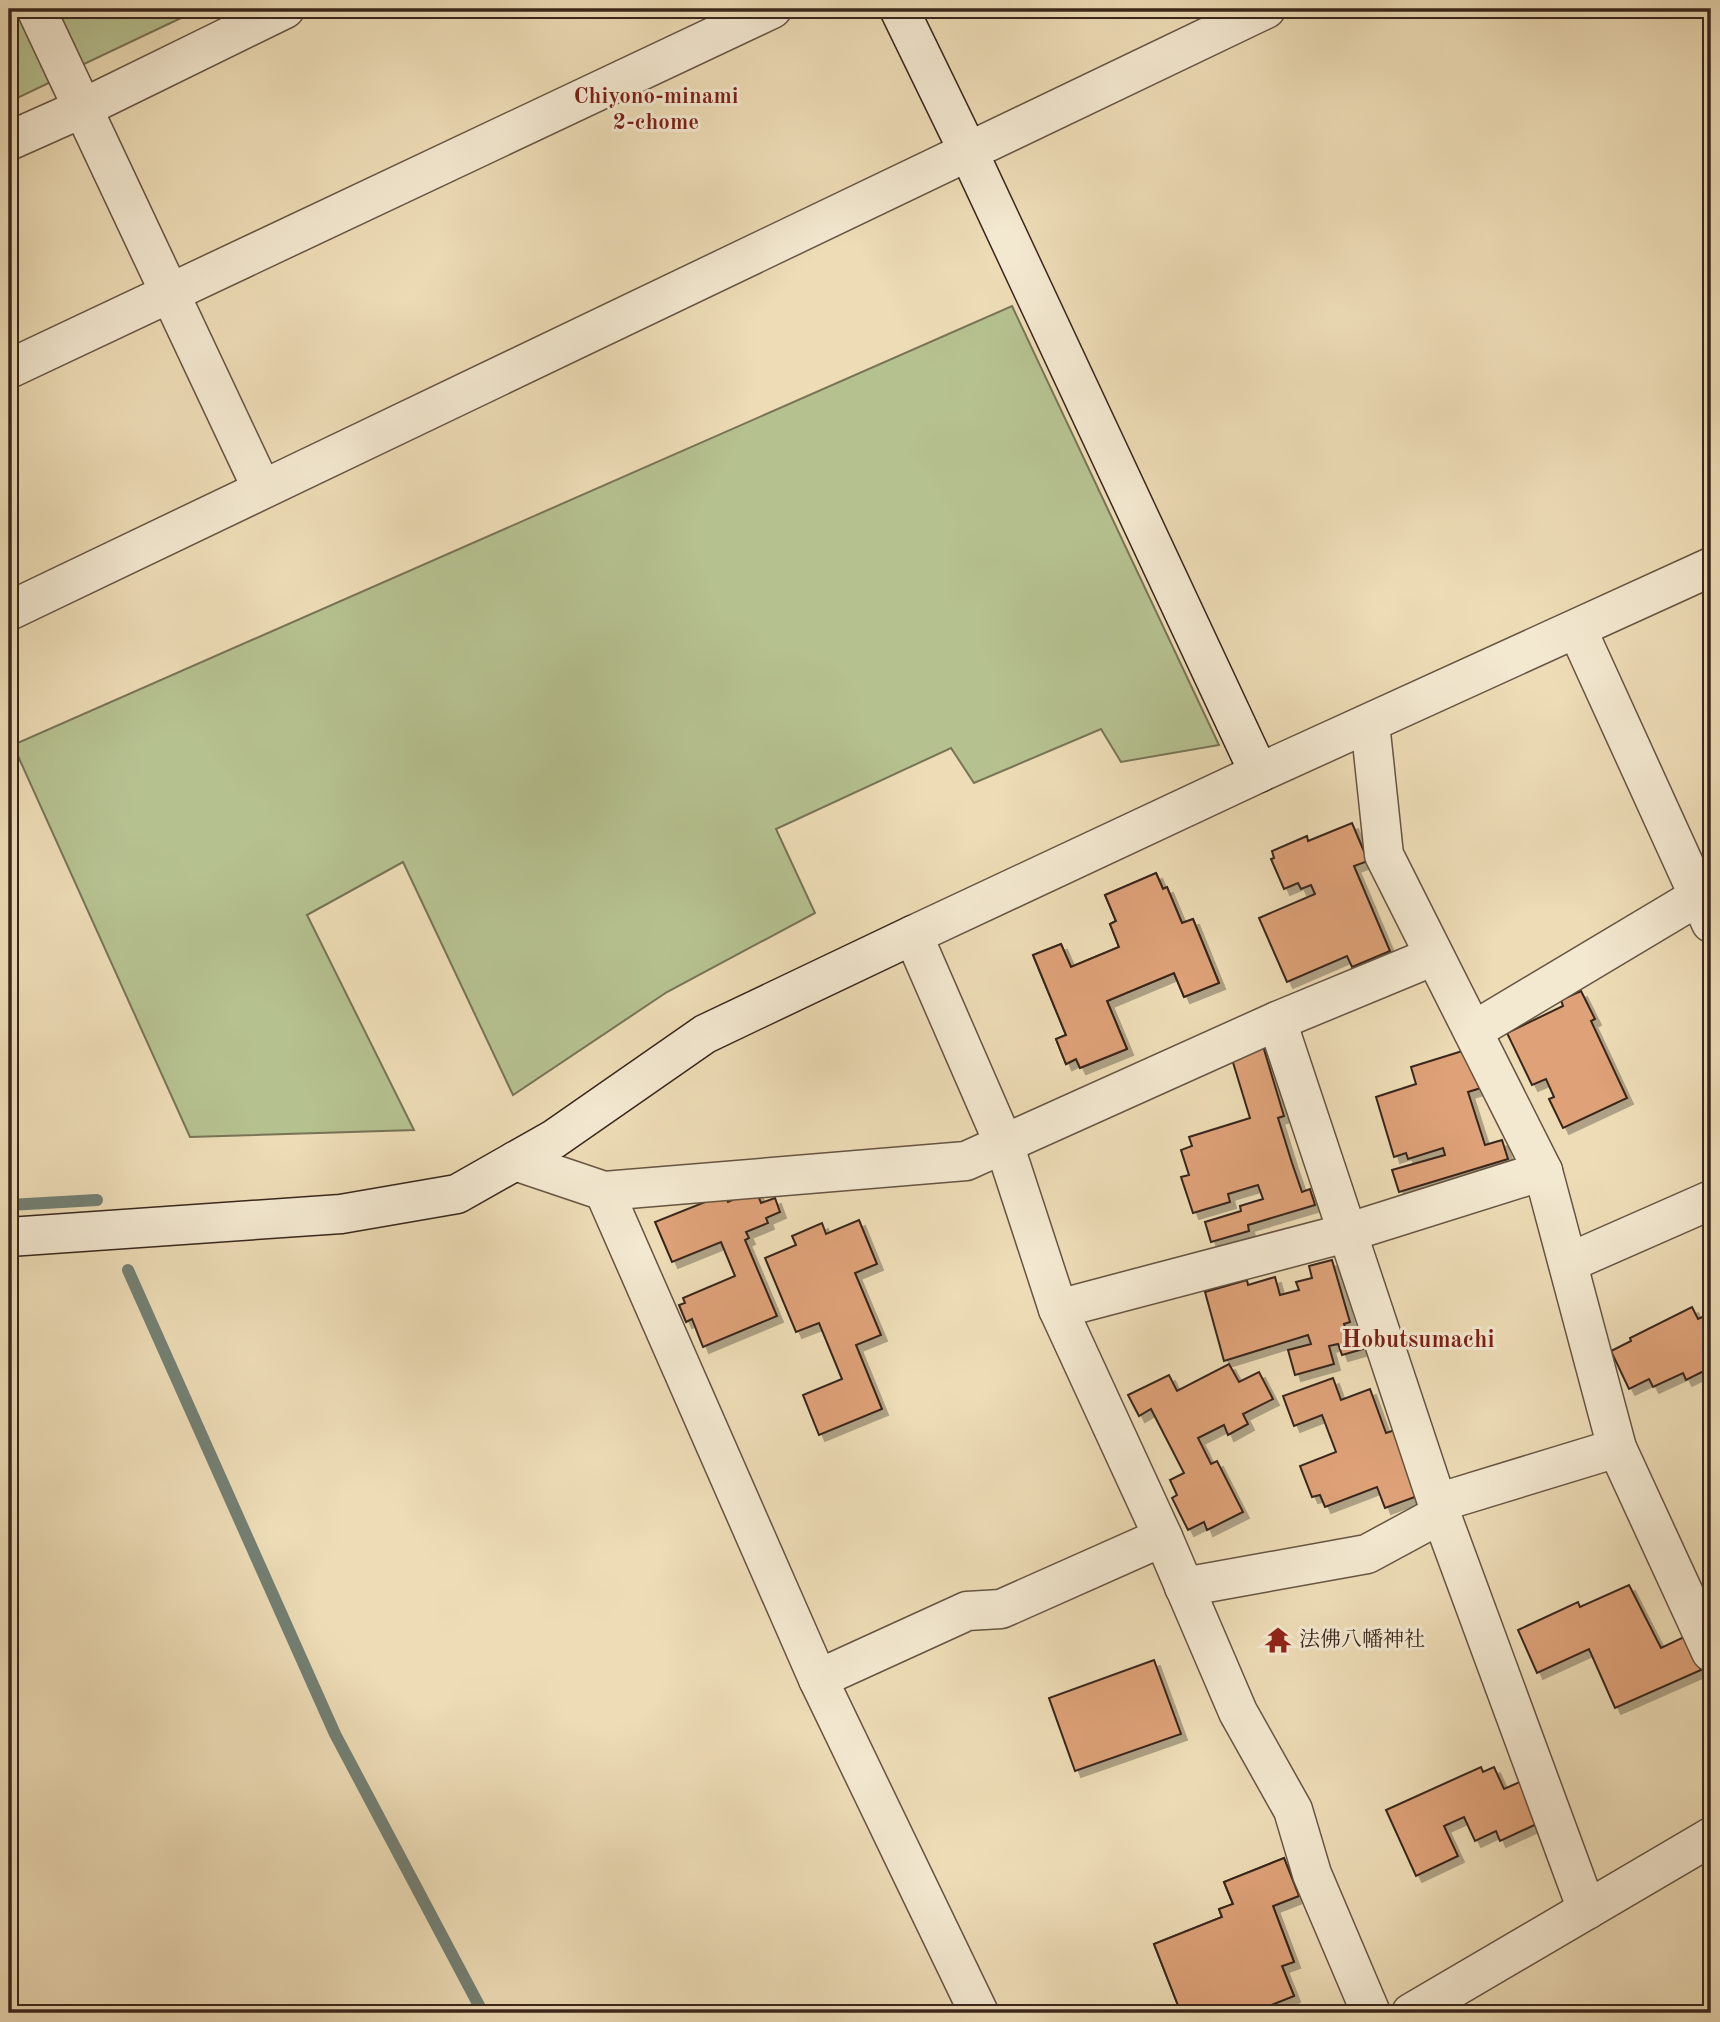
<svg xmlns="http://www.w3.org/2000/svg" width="1720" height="2022" font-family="'Old Standard TT','Noto Serif JP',serif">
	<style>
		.green { fill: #b6c190; stroke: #787456; stroke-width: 2 }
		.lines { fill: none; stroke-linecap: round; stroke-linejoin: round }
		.stream { stroke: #738074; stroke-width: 12 }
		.building { fill: #dea178; stroke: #39261c; stroke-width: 2; filter: url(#shadow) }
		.street-casing { stroke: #665442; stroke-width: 41 }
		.secondary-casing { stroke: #39261c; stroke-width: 41 }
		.street { stroke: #f3e8d0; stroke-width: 38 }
		.secondary { stroke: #f3e8d0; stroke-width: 38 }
		.labels { text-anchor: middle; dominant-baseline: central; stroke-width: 6; stroke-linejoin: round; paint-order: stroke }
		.poi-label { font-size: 21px; fill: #39261c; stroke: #f3e8d0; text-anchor: start }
		.neighbourhood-label { font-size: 23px; font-weight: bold; fill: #7a1f14; stroke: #f3e8d0 }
		.quarter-label { font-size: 24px; font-weight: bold; fill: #7a1f14; stroke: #f3e8d0 }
	</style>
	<defs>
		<filter id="shadow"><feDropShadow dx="6" dy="6" stdDeviation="0" flood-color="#0004"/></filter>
	</defs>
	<rect width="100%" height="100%" fill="#eddcb6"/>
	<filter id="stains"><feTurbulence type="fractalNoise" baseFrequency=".00286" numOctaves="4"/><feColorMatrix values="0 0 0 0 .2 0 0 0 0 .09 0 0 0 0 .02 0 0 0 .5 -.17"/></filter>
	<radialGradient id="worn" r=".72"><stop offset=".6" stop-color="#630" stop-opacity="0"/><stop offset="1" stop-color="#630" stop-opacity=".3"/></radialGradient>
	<!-- green -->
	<g class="green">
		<path d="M52,9H200L80,66Z"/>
		<path d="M22,11L55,80L9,102V17Z"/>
		<path d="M1012,306L1219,745L1121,762L1101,729L974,783L951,748L776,829L815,913L667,992L513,1095L403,862L307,915L414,1130L190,1137L13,745Z"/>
	</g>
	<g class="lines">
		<!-- stream -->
		<g class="stream">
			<path d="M9,1205L97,1200"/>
			<path d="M128,1270L335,1734L483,2013"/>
		</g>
	</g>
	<!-- building -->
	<g class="building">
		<path d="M1352,823L1368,861L1354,866L1390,951L1352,967L1347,956L1287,982L1259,918L1315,894L1311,885L1301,889L1298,883L1284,889L1271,859L1274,858L1272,851L1307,836L1308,841Z"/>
		<path d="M1156,873L1163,889L1167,887L1182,923L1193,919L1219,983L1184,997L1174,973L1107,1001L1127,1049L1080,1068L1076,1059L1066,1064L1056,1039L1066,1035L1033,955L1061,944L1071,967L1119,947L1110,924L1116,921L1105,895Z"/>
		<path d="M1156,873L1163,889L1167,887L1182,923L1193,919L1219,983L1184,997L1174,973L1107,1001L1127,1049L1080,1068L1076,1059L1066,1064L1056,1039L1066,1035L1033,955L1061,944L1071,967L1119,947L1110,924L1116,921L1105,895Z"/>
		<path d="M1581,991L1595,1019L1591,1021L1627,1098L1563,1128L1549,1099L1554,1097L1546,1079L1532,1085L1507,1033L1563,1006L1561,1000Z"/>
		<path d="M1263,1046L1284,1116L1278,1118L1292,1163L1302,1192L1310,1189L1315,1205L1248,1225L1249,1231L1211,1242L1205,1222L1241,1211L1240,1206L1263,1199L1258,1185L1228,1194L1230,1202L1193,1213L1181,1177L1189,1175L1181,1150L1192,1146L1189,1137L1250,1118L1231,1056Z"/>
		<path d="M1472,1048L1484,1087L1468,1092L1485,1145L1502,1140L1508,1159L1399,1192L1392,1170L1445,1155L1443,1148L1408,1159L1406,1153L1394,1157L1376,1097L1416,1084L1411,1067Z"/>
		<path d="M756,1190L761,1203L775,1198L780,1212L766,1218L768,1223L746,1232L749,1238L745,1240L777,1316L703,1347L692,1319L686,1322L679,1305L685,1303L683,1298L735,1276L721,1242L672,1262L655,1222L725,1194L728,1202Z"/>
		<path d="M859,1220L877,1264L855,1273L881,1335L856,1345L882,1409L819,1435L803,1395L842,1379L819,1323L796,1332L765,1258L796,1245L792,1236L822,1223L826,1234Z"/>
		<path d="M1332,1260L1350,1322L1344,1324L1350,1343L1360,1340L1363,1349L1342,1355L1338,1344L1329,1346L1334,1364L1295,1375L1288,1350L1311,1344L1308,1335L1224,1361L1205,1292L1247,1280L1248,1285L1275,1277L1280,1295L1299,1290L1296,1282L1312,1278L1309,1266Z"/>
		<path d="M1692,1307L1698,1319L1711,1313V1377L1708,1369L1686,1380L1683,1373L1653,1387L1649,1379L1629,1389L1611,1351L1631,1341L1630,1338Z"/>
		<path d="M1229,1364L1239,1382L1259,1372L1273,1399L1243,1414L1248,1424L1228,1435L1224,1425L1198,1438L1211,1464L1217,1461L1243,1512L1207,1530L1204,1522L1188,1530L1172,1498L1177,1495L1170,1480L1184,1473L1151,1409L1139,1416L1128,1395L1169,1375L1177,1391Z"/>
		<path d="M1333,1378L1341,1400L1370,1389L1386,1433L1398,1429L1423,1494L1385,1508L1377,1487L1325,1507L1320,1495L1312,1497L1300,1466L1336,1452L1322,1415L1294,1426L1283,1396Z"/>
		<path d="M1629,1585L1661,1648L1686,1636L1701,1670L1615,1708L1589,1649L1537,1673L1518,1630L1578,1602L1580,1607Z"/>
		<path d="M1154,1660L1181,1734L1075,1771L1049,1698Z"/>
		<path d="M1481,1767L1483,1772L1494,1767L1504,1789L1522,1781L1541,1822L1500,1841L1496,1831L1475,1841L1464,1817L1444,1826L1458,1856L1416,1876L1386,1810Z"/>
		<path d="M1284,1858L1299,1896L1273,1906L1294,1962L1282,1966L1294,1996L1256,2011L1257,2013H1181L1154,1944L1222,1917L1219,1909L1233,1904L1224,1882Z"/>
		<path d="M1284,1858L1299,1896L1273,1906L1294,1962L1282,1966L1294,1996L1256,2011L1257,2013H1181L1154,1944L1222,1917L1219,1909L1233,1904L1224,1882Z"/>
	</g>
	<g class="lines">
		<!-- street casing -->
		<g class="street-casing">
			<g id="street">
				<path d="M36,9L262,489"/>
				<path d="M9,141L83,108L285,9"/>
				<path d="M9,369L772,9"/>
				<path d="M9,611L1266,9"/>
				<path d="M1577,629L1711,923"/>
				<path d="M1370,723L1384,855L1543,1171L1617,1448L1711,1652"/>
				<path d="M1277,1021L1441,1514L1587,1910"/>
				<path d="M1473,1031L1699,896"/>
				<path d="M515,1161L604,1191L966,1161L1277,1021L1434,956"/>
				<path d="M604,1191L818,1679L979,2013"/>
				<path d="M1568,1263L1711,1200"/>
				<path d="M1058,1309L1346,1233L1543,1171"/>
				<path d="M1437,1503L1617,1448"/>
				<path d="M1184,1587L1367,1554L1441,1514"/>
				<path d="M818,1679L967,1611L1001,1609L1163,1537"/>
				<path d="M1371,2013L1312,1874L1293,1810L1238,1712L1163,1537L1058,1309L1004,1144L913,935L1259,773L1711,567"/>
				<path d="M1411,2013L1711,1837"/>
			</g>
		</g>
		<!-- secondary casing -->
		<g class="secondary-casing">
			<g id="secondary">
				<path d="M899,9L968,151L1259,773"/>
				<path d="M9,1237L341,1214L457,1194L554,1139L705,1034L913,935"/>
			</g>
		</g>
		<!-- street -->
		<use href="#street" class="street"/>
		<!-- secondary -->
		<use href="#secondary" class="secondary"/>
	</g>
	<!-- icons -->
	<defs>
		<g id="temple-bare" transform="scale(2.1)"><path d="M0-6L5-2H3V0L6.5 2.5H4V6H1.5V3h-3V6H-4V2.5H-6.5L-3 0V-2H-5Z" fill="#8f2418" stroke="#f3e8d0" stroke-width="2.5" paint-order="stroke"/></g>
	</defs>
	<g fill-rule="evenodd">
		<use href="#temple-bare" x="1278" y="1640"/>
	</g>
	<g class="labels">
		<!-- poi labels -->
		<g class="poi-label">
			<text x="1299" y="1640">法佛八幡神社</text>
		</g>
		<!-- neighbourhood labels -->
		<g class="neighbourhood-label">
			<text x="656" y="96">Chiyono-minami<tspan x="656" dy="26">2-chome</tspan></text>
		</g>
		<!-- quarter labels -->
		<g class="quarter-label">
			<text x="1418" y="1341">Hobutsumachi</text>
		</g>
	</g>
	<!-- margin -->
	<rect width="1720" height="2022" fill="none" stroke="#eddcb6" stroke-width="35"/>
	<rect x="10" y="10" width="1699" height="2001" fill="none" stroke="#39261c" stroke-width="3.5"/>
	<rect x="18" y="18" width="1685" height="1987" fill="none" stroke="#39261c" stroke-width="2"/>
	<rect width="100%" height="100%" filter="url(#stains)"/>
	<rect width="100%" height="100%" fill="url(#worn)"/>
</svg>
